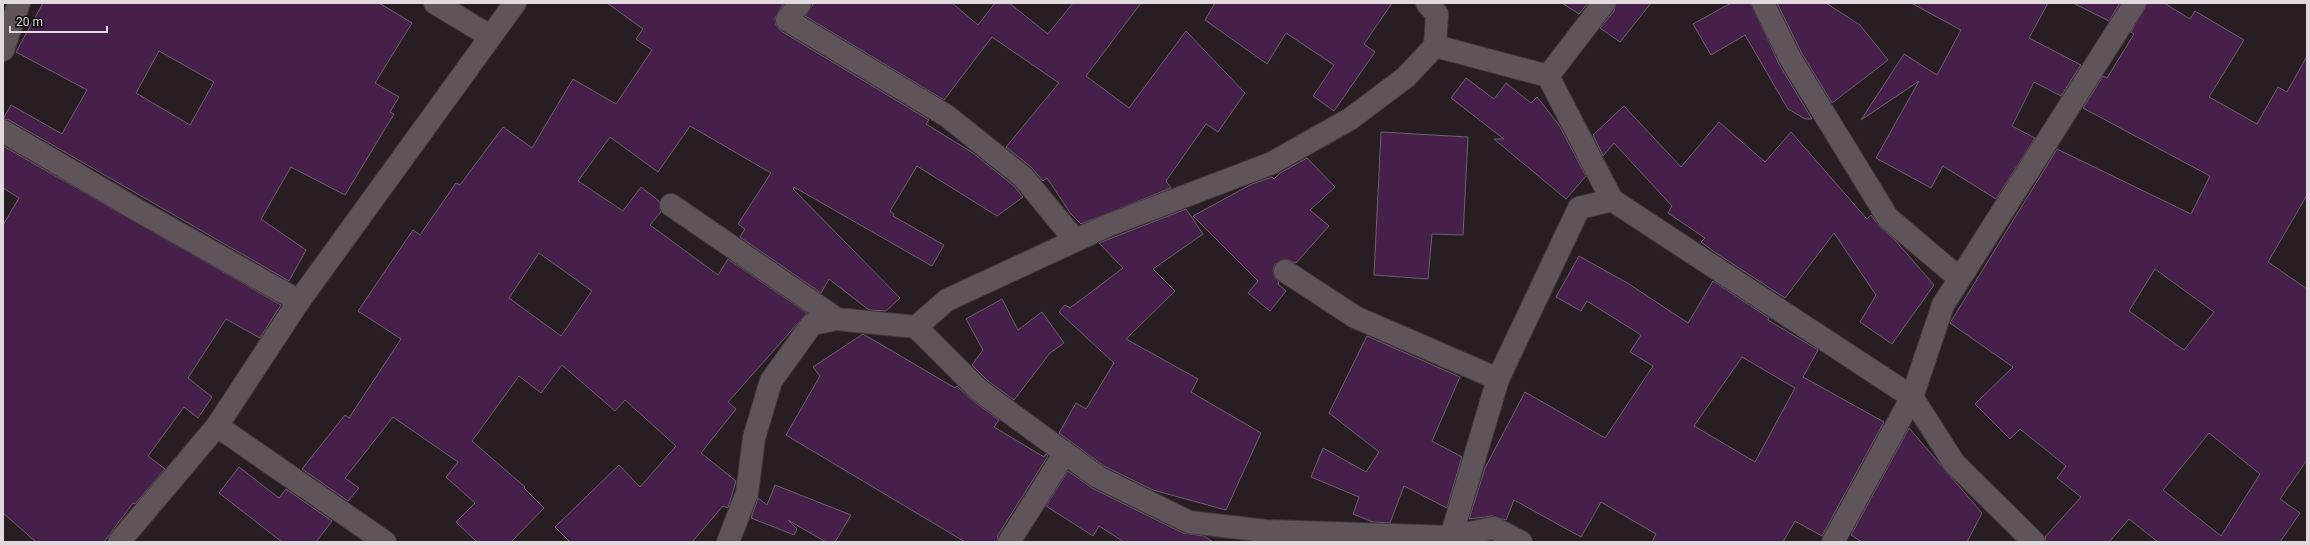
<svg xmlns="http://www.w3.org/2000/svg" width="2310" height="545" font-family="Roboto,sans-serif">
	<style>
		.building { fill: #461f4b; stroke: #6b626c; fill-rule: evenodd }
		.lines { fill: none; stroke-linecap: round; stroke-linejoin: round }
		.minor-casing { stroke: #41393e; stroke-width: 24 }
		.minor { stroke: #60545b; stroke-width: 22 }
	</style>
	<rect width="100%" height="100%" fill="#271d22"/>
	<!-- building -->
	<g class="building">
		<path d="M43,3H379L412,23L375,83L399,97L390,112L394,114L345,195L291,167L261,219L306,250L289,281L9,120L3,119L11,105L62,134L87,90L16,52ZM159,51L214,82L190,125L136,93Z"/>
		<path d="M607,3H784L775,18L776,25L781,31L929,120L926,124L973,153L1014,186L1023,197L997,216L917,166L890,211L894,214L893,216L944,245L932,266L794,187L793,189L900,298L886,311L869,310L829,279L821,293L740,237L745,229L738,224L771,173L690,126L658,172L610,137L578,181L623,211L641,187L659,201L661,212L650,225L718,275L728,259L807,313L728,402L736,409L701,453L736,481L728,508L723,506L692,542H570L555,527L619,465L640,487L676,446L625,400L615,411L562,365L541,393L519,376L472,441L525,487L524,488L544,508L511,542H477L456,522L475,503L446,477L458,462L393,417L345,478L359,488L348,501L302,469L345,415L349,418L401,339L358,311L413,230L420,235L456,183L460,185L503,127L532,148L573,79L616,104L652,50L636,39L643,29ZM539,253L592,291L561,336L509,298Z"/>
		<path d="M814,3H952L978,25L995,3H1009L1048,34L1073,3H1141L1086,76L1129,108L1186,31L1245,93L1218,132L1206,124L1166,181L1171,188L1081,224L1071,214L1047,178L1043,181L1031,167L1006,147L1059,83L992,37L944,100L805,16Z"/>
		<path d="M1215,3H1392L1364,44L1375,52L1334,111L1313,96L1334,65L1286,33L1267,64L1205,20Z"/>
		<path d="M1562,3H1588L1579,14Z"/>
		<path d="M1616,3H1651L1620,42L1600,28L1614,11Z"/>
		<path d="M1731,3H1751L1779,64L1812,119H1805L1788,109L1745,35L1711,55L1693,24Z"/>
		<path d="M1777,3H1826L1860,25L1888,60L1832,103L1801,52Z"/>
		<path d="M1911,3H2048L2029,38L2081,65L2061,96L2034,82L2012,126L2035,138L1996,199L1943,166L1931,188L1876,158L1919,81L1861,120L1904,54L1937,75L1961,30Z"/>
		<path d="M2073,3H2120L2109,21Z"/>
		<path d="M2147,3H2164L2190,19L2195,11L2244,40L2209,97L2257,124L2278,87L2287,92L2307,56V195L2268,262L2307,289V460L2280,499L2300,513L2280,542H2158L2129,519L2109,542H2046L2045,537L2081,497L2057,478L2066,466L2020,429L2010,439L1975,404L2013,367L1950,323L2057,149L2191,214L2210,176L2083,108L2103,76L2107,78L2134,34L2131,32ZM2155,269L2214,312L2184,350L2129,311ZM2209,433L2260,474L2221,536L2163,490Z"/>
		<path d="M1466,78L1494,99L1506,83L1531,103L1537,97L1559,125L1586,176L1566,199L1494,139H1504L1451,98Z"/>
		<path d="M1624,106L1681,167L1719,122L1765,162L1791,132L1867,219L1871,215L1880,227L1894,239L1934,285L1892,344L1860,322L1876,295L1834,233L1785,298L1716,253L1701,242L1705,238L1668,213L1672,206L1614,143L1603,156L1593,135Z"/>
		<path d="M1381,132L1468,137L1463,235L1432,234L1428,279L1374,275Z"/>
		<path d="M3,146L281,305L260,338L226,319L188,378L212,397L198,418L184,407L148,456L165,469L135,504L133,503L104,542H36L3,513V225L19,198L3,188Z"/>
		<path d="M1307,158L1335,187L1310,210L1329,226L1296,263L1285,259L1275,264L1273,270L1274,276L1279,282L1278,284L1286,291L1270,311L1248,293L1258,281L1193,216L1252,184L1272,177L1274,179L1280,173Z"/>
		<path d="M1186,209L1203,234L1153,269L1175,291L1126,339L1198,379L1191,392L1261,433L1226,510L1153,490L1104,466L1059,433L1076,403L1086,409L1114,363L1059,312L1065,305L1070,308L1123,268L1099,243Z"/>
		<path d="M1579,256L1629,284L1688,323L1713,281L1769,318L1768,320L1818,350L1803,377L1884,422L1822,536L1795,521L1783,542H1652L1656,534L1601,502L1581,537L1514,500L1506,520L1492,516L1469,519L1485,468L1525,392L1605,438L1653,366L1630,352L1641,335L1587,301L1581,311L1556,297ZM1742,357L1795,388L1755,462L1694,426Z"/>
		<path d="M1002,299L1018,330L1042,312L1064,343L1050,353L1014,400L988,381L972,365L983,350L966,319Z"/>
		<path d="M863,334L955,388L957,386L973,401L999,420L994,427L1044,457L1046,454L1048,456L998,535L997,542H965L786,435L820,376L813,367Z"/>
		<path d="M1367,336L1460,377L1432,441L1462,457L1447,508L1404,486L1390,523L1373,522L1353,514L1359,497L1311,477L1323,448L1366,472L1379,452L1329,413Z"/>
		<path d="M1909,428L1982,513L1967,542H1862L1851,535Z"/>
		<path d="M239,467L279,498L286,489L332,521L316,542H282L219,493Z"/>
		<path d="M1068,471L1092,488L1183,533L1204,536L1213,542H1124L1099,526L1093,536L1046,506Z"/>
		<path d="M775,485L851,515L835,542H826L788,520L797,529L794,535L751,518L758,498L767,505Z"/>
	</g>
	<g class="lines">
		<!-- minor casing -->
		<g class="minor-casing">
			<g id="minor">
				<path d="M435,3L490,36"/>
				<path d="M800,3L787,20L947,116L1023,177L1075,240"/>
				<path d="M1763,3L1790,58L1888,218L1959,278"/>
				<path d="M1435,46L1548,76L1612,200L1912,397L1954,463L2034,542"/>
				<path d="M3,50L19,3"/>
				<path d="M1548,76L1604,3"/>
				<path d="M3,131L139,211L299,301"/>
				<path d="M671,205L837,319"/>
				<path d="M1285,271L1355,317L1498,379"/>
				<path d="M916,327L980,391L1098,477L1189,522L1266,531L1451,537L1494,528L1521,542"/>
				<path d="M217,426L385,542"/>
				<path d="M1451,537L1498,379L1579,208L1612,200"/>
				<path d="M119,542L217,426L299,301L515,3"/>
				<path d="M728,542L747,493L754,438L771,381L812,324L837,319L916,327L947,300L1109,225L1272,163L1350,119L1406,77L1435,46L1437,14L1427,3"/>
				<path d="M1009,542L1065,453"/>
				<path d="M1833,542L1912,397L1943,305L2135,3"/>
			</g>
		</g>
		<!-- minor -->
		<use href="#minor" class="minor"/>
	</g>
	<!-- border -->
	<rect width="2310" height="545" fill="none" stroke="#e0d9dd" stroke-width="8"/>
	<!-- scale -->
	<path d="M10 26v6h97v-6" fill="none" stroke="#e0d9dd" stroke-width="2"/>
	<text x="16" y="26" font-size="12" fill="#e0d9dd" stroke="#0d080b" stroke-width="3" paint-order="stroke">20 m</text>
</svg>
